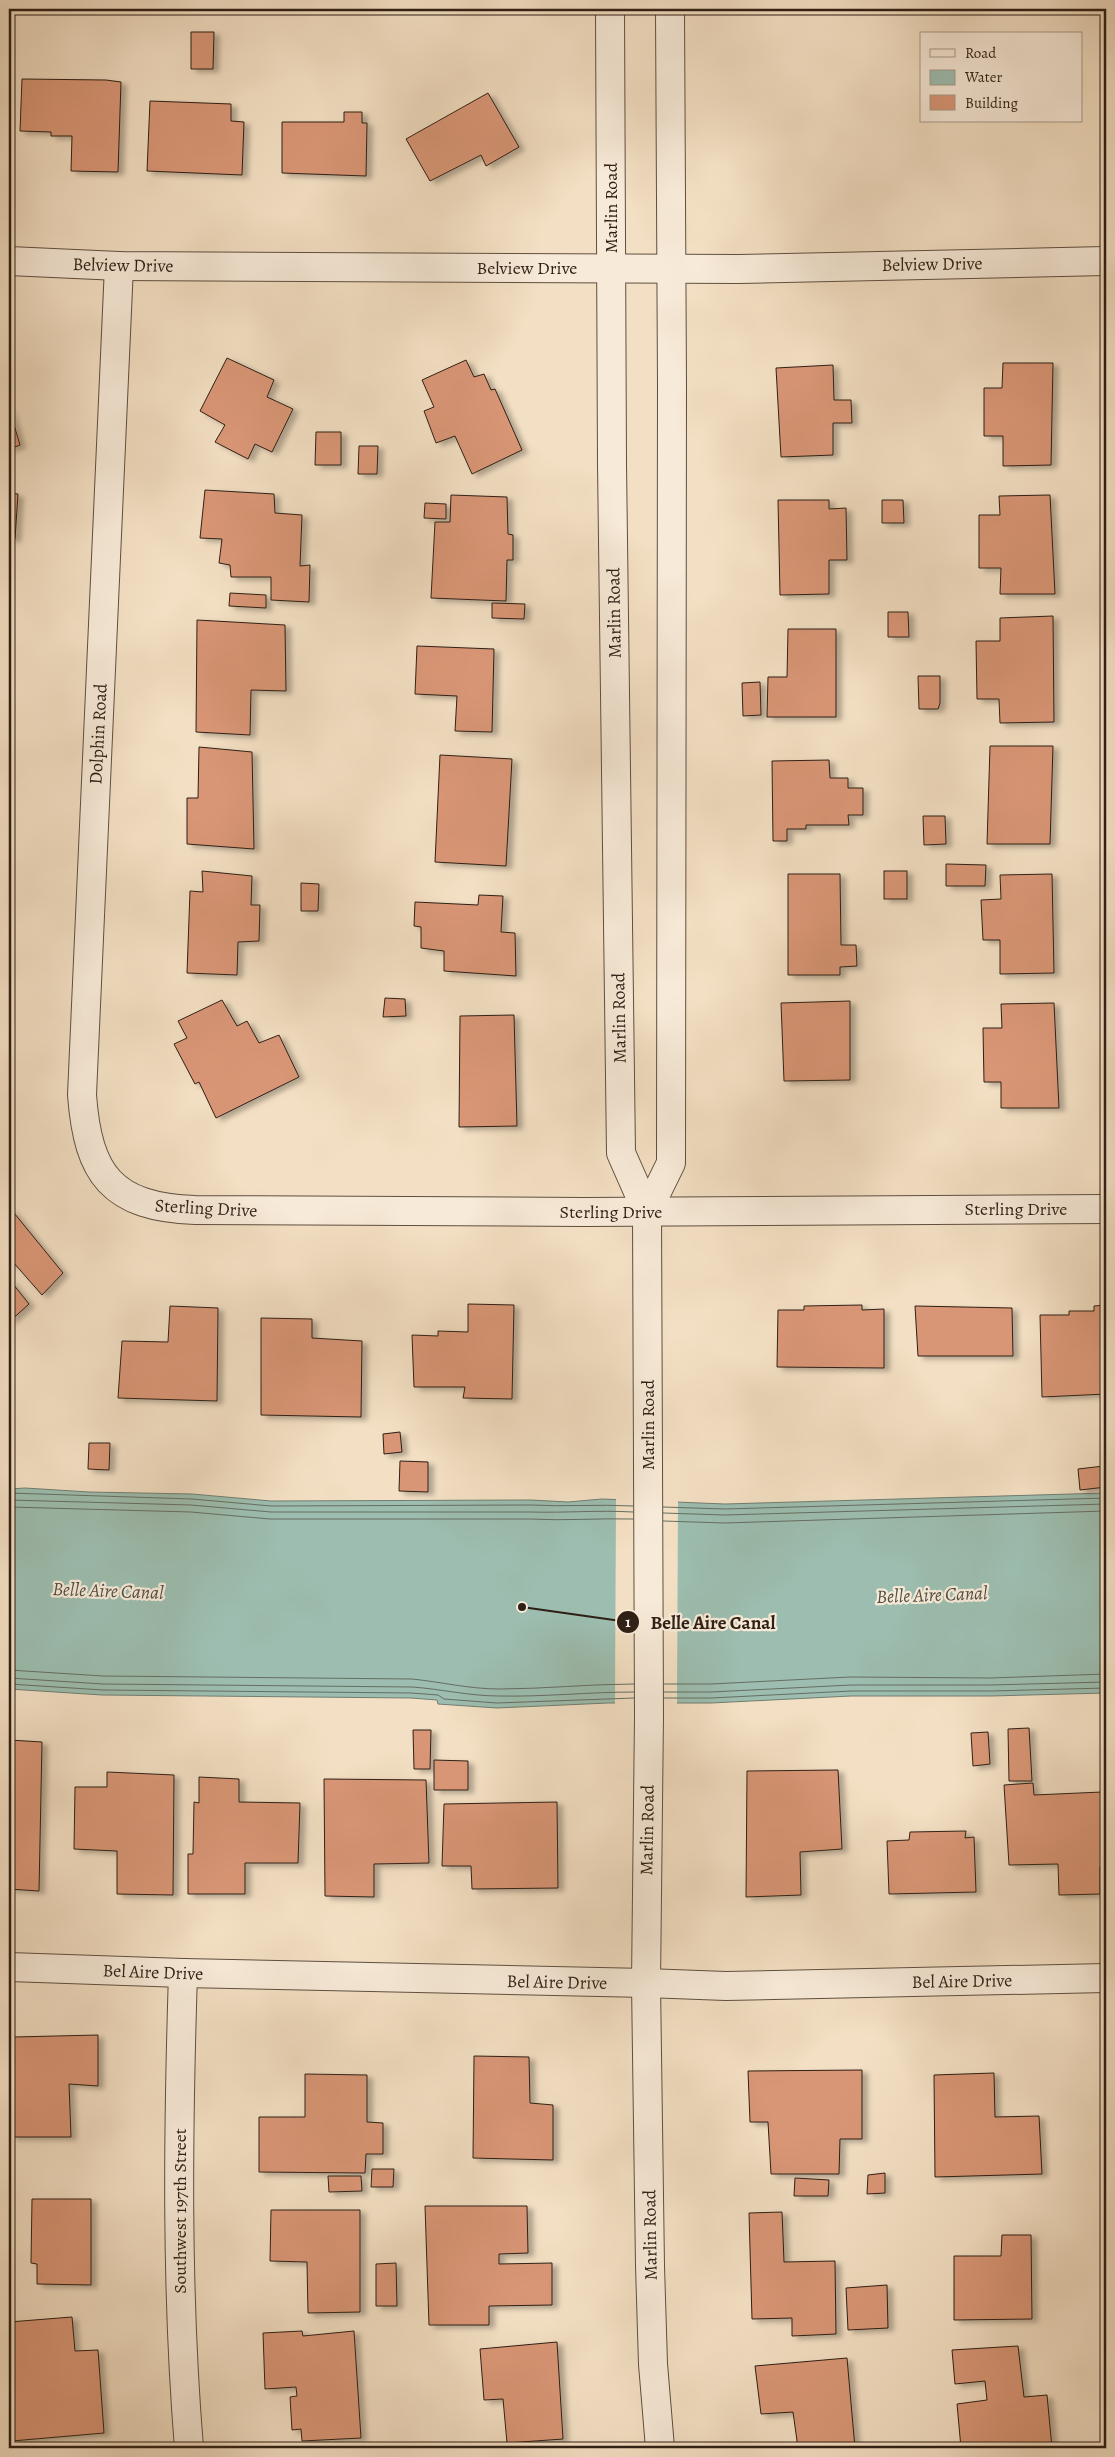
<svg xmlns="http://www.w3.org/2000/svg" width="1115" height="2457" font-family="Alegreya,serif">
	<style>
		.water { fill: #9cbdaf; stroke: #707e71 }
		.pier { fill: #f3dfc3 }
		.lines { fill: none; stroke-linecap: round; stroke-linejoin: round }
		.shore { stroke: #656e62; stroke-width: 1 }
		.building { fill: #d99676; stroke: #2e1f15; filter: url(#shadow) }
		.minor-casing { stroke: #5f4f40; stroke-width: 30 }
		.tertiary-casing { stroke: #5f4f40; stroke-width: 30 }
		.minor { stroke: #f7ead8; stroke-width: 28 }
		.tertiary { stroke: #f7ead8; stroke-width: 28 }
		.labels { text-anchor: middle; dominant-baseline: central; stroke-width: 4.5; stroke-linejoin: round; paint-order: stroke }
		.street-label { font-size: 18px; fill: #2e1f15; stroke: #f7ead8 }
		.water-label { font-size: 19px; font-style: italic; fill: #4f4e43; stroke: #f7ead8 }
		.leader { fill: none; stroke: #2e1f15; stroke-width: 2 }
		.callout-dot { fill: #2e1f15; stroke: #f7ead8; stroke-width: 2 }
		.mark-label { font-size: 15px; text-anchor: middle; font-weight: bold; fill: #fff }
		.callout-label { font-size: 19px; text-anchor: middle; font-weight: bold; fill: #2e1f15; stroke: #f7ead8; stroke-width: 4.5; stroke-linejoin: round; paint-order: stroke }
	</style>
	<defs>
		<filter id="shadow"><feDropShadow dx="5.5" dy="3" stdDeviation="2.5" flood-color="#0004"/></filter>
	</defs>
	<rect width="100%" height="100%" fill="#f3dfc3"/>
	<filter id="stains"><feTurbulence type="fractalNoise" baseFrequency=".004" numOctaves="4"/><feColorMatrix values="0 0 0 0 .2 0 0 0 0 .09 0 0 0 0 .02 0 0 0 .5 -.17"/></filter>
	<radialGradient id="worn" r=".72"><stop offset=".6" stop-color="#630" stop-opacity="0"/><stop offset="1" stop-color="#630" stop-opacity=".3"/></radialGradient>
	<!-- water -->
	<path class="water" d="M25,1488L89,1492L192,1494L271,1501L531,1500L568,1502L602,1499L725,1504L1106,1493V1693L991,1696H851L711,1703H608L497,1708L438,1704L437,1700L411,1698L102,1695L9,1689V1489Z"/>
	<!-- pier -->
	<path class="pier" d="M616,1497L678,1500L677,1706H615Z"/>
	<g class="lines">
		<!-- shore -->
		<g class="shore">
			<path d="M9,1493L192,1499L271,1506L531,1505C565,1507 599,1504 633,1506"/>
			<path d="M9,1500L191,1505L271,1512H531C565,1513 599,1510 633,1512"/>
			<path d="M9,1507L191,1512L270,1519H530C565,1521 599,1518 633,1519"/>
			<path d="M663,1507L725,1509L1106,1498"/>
			<path d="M663,1513L725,1515L1106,1504"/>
			<path d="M663,1521L725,1523L1106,1511"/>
			<path d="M9,1670L103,1676L412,1679C441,1682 470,1689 499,1689C544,1689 589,1684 634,1684"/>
			<path d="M9,1678L103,1684L412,1687C441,1689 469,1696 499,1696C544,1697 589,1692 634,1692"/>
			<path d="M9,1684L103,1690L411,1693L438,1695L444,1699L497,1703L634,1698"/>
			<path d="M664,1684H711L850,1677L991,1678L1106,1674"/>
			<path d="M664,1692H711L851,1685H991L1106,1682"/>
			<path d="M664,1698H711L851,1691H991L1106,1688"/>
		</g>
	</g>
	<!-- building -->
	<g class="building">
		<path d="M191,32H214L213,69H191Z"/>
		<path d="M22,79L106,80L121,82L118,172L71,171L72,136H51V132L20,131Z"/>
		<path d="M488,93L519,147L486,166L481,155L430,181L406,139Z"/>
		<path d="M150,101L231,104V121L244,122L242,175L147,171Z"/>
		<path d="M344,112H362V123H367L366,176L282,173V122H344Z"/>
		<path d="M227,358L274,380L267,397L293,409L272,452L255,444L248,459L215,442L225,425L200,411Z"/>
		<path d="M466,360L474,377L484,374L491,390L495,389L522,450L472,474L455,436L436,443L424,411L434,407L422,380Z"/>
		<path d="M1003,363H1053L1051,465L1003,466V436H984V388H1002Z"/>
		<path d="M833,365L834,400H851L852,423H833V455L781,457L776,368Z"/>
		<path d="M9,408L20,445L9,449Z"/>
		<path d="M316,432H341V465H315Z"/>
		<path d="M359,446H378L377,474H358Z"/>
		<path d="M205,490L274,494L275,513L302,515L300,566L310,565L309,602L271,600V577H231L230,565L219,563L222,539L200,538Z"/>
		<path d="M9,493L18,494L15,539H9Z"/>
		<path d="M451,495L507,497L508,534L513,535V560H507L506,601L431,598L435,522H450Z"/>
		<path d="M1050,495L1055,594H1000L1001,568H979V515H1000L999,496Z"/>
		<path d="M778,500H829V509L846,508L847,560H829V594L780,595Z"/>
		<path d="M882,500H903L904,523H882Z"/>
		<path d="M425,503L446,504V519L424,518Z"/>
		<path d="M230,593L266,595V608L229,606Z"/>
		<path d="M492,603L525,604L524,619L492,618Z"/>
		<path d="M888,612H908L909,637H888Z"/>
		<path d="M1053,616L1054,722L1000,723L999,699H977L976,641H1000V618Z"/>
		<path d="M197,620L285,625L286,691L251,690L250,735L196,732Z"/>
		<path d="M788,629H836V717H767L768,677H787Z"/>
		<path d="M417,646L494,649L492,732L455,731L457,696L415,694Z"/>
		<path d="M918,676H940V703L938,709H919Z"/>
		<path d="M760,682L761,715L743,716L742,683Z"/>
		<path d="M990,746H1053L1050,844H987Z"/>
		<path d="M199,747L252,752L254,849L187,844V798H198Z"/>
		<path d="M440,755L512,759L506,866L435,862Z"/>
		<path d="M829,760L830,778H848V788H863V815H848L849,825H806V829H787V841H773L772,761Z"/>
		<path d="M923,816H945L946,844L924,845Z"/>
		<path d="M946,864L986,865L985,886H946Z"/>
		<path d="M202,871L252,876L251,905H260L259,941L238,942L237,975L187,973L190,891L203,892Z"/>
		<rect x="884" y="871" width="23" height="28"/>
		<path d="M788,874H840L841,945H856L857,966L840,967V975H788Z"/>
		<path d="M1052,874L1054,973L1000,974V940H983L981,900L1001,899L1000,875Z"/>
		<path d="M301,883L319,884L318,911H301Z"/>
		<path d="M479,895L503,896L501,932L515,933L516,976L444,971V951L421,948V927L414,926L415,902L478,905Z"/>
		<path d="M385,998L405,999L406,1016L383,1017Z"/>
		<path d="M222,1000L237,1026L247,1021L259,1043L279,1035L299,1077L216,1118L199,1082L195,1084L174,1044L187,1038L178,1021Z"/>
		<path d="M850,1001V1080L784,1081L781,1003Z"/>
		<path d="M1054,1003L1059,1108H1001V1082H984L983,1028H1002L1001,1004Z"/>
		<path d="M514,1015L517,1126L459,1127L460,1016Z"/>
		<path d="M10,1208L63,1273L42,1295L13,1262L9,1266Z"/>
		<path d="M9,1279L29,1304L9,1322Z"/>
		<path d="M468,1304L514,1305L512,1399L463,1398L465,1387H414L412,1335L438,1336V1331L468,1332Z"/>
		<path d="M862,1305V1310L884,1309V1368L777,1367L778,1310H804V1306Z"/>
		<path d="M1106,1305V1394L1042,1397L1040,1315H1069V1311H1094V1306Z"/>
		<path d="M170,1306L218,1308L217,1401L118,1398L122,1341L168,1342Z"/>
		<path d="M915,1306L1012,1308L1013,1356H918Z"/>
		<path d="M261,1318L312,1319V1338L362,1341L361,1417L261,1415Z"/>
		<path d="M400,1432L402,1452L384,1454L383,1434Z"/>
		<path d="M89,1443H110L109,1470L88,1469Z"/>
		<path d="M400,1461L428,1462V1492L399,1491Z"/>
		<path d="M1104,1466L1106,1487L1080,1490L1078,1469Z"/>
		<path d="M1029,1728L1032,1781H1009L1008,1729Z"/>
		<path d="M413,1730H431L430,1769H414Z"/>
		<path d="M988,1732L990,1764L973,1766L971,1733Z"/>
		<path d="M9,1740L42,1742L39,1891L9,1889Z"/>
		<path d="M434,1760L468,1761V1790H434Z"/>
		<path d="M838,1770L842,1849L800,1852L801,1895L746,1897L747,1771Z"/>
		<path d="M107,1772L174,1775L173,1895L117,1894V1851L74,1849L75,1787H107Z"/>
		<path d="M199,1777L239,1779V1802L300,1803L298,1863H245V1894H188V1854H193L194,1802L199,1803Z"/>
		<path d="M324,1779L426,1780L429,1863L374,1864V1897L325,1896Z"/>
		<path d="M1033,1783L1034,1795L1102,1792L1103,1832L1106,1831V1867H1100V1894L1059,1895L1058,1864L1009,1865L1004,1785Z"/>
		<path d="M557,1802L558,1888L472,1889L471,1866H442L444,1804Z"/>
		<path d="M966,1831L965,1838L974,1837L976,1892L889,1894L887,1841L909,1840L910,1832Z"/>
		<path d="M98,2035V2086L69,2084L71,2137H11L14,2037Z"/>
		<path d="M474,2056L529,2057L530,2103L553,2105V2160L473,2158Z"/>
		<path d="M862,2070V2139H840L839,2174H771L768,2122H750L748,2071Z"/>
		<path d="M994,2073L995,2117L1039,2116L1042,2174L935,2177L934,2075Z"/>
		<path d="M305,2074L367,2075V2122L383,2123V2154H366L365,2173L259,2172V2117H305Z"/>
		<path d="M372,2169H394L393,2187H371Z"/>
		<path d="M885,2173V2193L867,2194L868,2175Z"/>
		<path d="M328,2176H361L362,2191L329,2192Z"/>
		<path d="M795,2178L829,2180L828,2196H794Z"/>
		<path d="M32,2199H91V2285L37,2284V2264L31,2263Z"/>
		<path d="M425,2206H527L528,2253L499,2254V2264L552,2263V2305L489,2306V2325H429Z"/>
		<path d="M271,2210H360V2312L308,2313L307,2262L270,2261Z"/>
		<path d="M782,2212L784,2262L835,2261L836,2334L792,2336V2318L752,2319L749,2213Z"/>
		<path d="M1002,2235H1031L1032,2319L954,2320V2256H1001Z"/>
		<path d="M396,2263L397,2306H376V2264Z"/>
		<path d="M887,2285L888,2328L848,2330L846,2288Z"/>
		<path d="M72,2317L75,2351L98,2350L104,2433L12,2441L9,2403V2322Z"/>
		<path d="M302,2331L303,2336L354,2331L361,2438L302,2441L301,2429L292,2430L290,2397L297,2396L296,2387L265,2389L263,2333Z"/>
		<path d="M557,2342L563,2439L507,2443L503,2399L484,2400L480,2349Z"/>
		<path d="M1018,2346L1024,2397L1047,2395L1052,2448H961L957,2404L987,2400L985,2381L955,2384L952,2350Z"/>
		<path d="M847,2358L855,2448H798L793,2412L761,2414L755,2366Z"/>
	</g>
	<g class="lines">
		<!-- minor casing -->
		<g class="minor-casing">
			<g id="minor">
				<path d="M9,261L119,266L739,269L1106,261"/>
				<path d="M119,266L82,1095C88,1175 112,1207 195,1210L584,1212L1106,1209"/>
				<path d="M9,1967L183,1973L646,1983L726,1986L1106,1978"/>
				<path d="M183,1973C178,2132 176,2290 189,2448"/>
			</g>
		</g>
		<!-- tertiary casing -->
		<g class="tertiary-casing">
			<g id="tertiary">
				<path d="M610,9L612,464L621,1153L647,1212L649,1715L646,1983L650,2266L653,2364L660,2448"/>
				<path d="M647,1212L671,1163L672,387L670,9"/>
			</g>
		</g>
		<!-- minor -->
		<use href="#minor" class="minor"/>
		<!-- tertiary -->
		<use href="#tertiary" class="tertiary"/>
	</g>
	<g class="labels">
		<!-- street labels -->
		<g class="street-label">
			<text transform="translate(611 208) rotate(-90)">Marlin Road</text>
			<text transform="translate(932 264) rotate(-1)">Belview Drive</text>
			<text transform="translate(123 265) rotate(1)">Belview Drive</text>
			<text x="527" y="268">Belview Drive</text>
			<text transform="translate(614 613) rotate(-91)">Marlin Road</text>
			<text transform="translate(98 734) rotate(-87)">Dolphin Road</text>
			<text transform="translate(619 1018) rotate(-91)">Marlin Road</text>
			<text transform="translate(206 1208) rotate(3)">Sterling Drive</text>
			<text x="1016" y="1209">Sterling Drive</text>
			<text x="611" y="1212">Sterling Drive</text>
			<text transform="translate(648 1425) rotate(-90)">Marlin Road</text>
			<text transform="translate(647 1830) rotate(-89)">Marlin Road</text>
			<text transform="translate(153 1972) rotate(2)">Bel Aire Drive</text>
			<text transform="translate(962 1981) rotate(-1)">Bel Aire Drive</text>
			<text transform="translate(557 1982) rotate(1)">Bel Aire Drive</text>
			<text transform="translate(180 2211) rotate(-90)">Southwest 197th Street</text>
			<text transform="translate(650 2235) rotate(-91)">Marlin Road</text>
		</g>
		<!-- water labels -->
		<g class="water-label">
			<text transform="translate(108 1591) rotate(2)">Belle Aire Canal</text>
			<text transform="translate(932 1595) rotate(-2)">Belle Aire Canal</text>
		</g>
	</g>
	<!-- callouts -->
	<path class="leader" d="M522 1607L628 1622"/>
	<g class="callout-dot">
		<circle cx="522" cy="1607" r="5"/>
		<circle cx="628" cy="1622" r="12"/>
	</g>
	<g class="mark-label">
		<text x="628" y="1627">1</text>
	</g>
	<g class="callout-label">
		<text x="713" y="1629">Belle Aire Canal</text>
	</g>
	<!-- margin -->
	<rect width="1115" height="2457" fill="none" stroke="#f3dfc3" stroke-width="30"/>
	<rect x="10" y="10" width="1095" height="2437" fill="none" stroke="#2e1f15" stroke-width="2.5"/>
	<rect x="15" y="15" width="1085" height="2427" fill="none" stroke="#2e1f15"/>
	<!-- legend -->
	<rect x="920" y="32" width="162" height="90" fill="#f7ead8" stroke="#a7998a"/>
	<rect x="930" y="49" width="25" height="8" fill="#f7ead8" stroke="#a7998a"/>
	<text x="965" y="58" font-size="15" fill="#2e1f15">Road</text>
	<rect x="930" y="70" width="25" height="15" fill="#9cbdaf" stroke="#a7998a"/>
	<text x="965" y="82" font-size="15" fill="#2e1f15">Water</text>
	<rect x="930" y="95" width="25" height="15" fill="#d99676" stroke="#a7998a"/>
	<text x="965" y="108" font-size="15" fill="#2e1f15">Building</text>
	<rect width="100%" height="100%" filter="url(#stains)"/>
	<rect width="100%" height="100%" fill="url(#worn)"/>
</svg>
